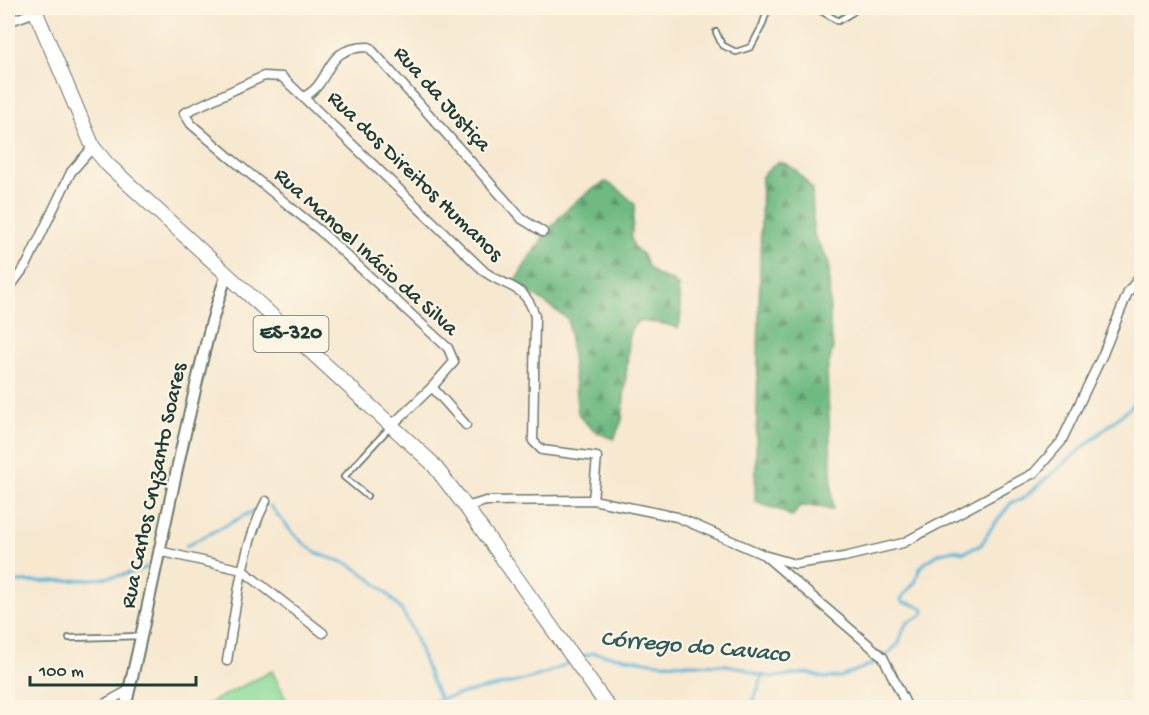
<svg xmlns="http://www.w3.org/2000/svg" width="1149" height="715" font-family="'Gochi Hand',sans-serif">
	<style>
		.forest { fill: url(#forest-firs); stroke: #477c5b; stroke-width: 1.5 }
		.pitch { fill: #8ada9a; stroke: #548c67; stroke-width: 1.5 }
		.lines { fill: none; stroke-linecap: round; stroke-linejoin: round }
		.stream { stroke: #5ab5d8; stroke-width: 3 }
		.service-casing { stroke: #6b796b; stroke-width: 8 }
		.minor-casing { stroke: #6b796b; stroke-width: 11 }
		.tertiary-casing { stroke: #6b796b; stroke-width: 14 }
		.primary-casing { stroke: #6b796b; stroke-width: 16 }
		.service { stroke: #fff; stroke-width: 4.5 }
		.minor { stroke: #fff; stroke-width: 8 }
		.tertiary { stroke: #fff; stroke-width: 10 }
		.primary { stroke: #fff; stroke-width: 14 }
		.labels { text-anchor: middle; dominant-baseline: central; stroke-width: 4.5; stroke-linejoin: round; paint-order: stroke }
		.shield { fill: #fcf5e5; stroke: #617469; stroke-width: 1.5 }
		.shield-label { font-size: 21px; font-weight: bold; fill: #1f3d34 }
		.street-label { font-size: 22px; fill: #1f3d34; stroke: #fcf5e5 }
		.water-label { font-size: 24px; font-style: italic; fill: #2e5b5d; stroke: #fcf5e5 }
	</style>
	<defs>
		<pattern id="forest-firs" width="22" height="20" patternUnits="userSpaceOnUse" patternTransform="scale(1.5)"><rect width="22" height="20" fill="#6fba82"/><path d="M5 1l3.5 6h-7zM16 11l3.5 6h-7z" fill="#5b986b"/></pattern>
	</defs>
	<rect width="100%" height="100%" fill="#fcf5e5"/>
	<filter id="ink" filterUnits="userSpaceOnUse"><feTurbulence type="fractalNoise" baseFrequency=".0167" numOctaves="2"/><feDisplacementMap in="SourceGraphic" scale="12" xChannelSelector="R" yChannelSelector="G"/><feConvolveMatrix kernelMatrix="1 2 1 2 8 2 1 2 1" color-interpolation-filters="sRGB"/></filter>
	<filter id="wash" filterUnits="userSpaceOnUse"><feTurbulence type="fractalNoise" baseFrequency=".008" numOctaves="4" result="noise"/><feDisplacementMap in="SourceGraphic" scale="24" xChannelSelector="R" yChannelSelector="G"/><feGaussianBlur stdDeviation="1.35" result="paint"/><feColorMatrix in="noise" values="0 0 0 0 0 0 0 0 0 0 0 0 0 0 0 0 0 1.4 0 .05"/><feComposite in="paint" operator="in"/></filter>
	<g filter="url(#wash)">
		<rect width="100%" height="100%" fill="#f7e8d0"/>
		<!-- forest -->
		<g class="forest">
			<path d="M777,162L786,164L796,170L812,189L814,235L829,263L830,325L833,347L827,372L833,509L814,506H800L792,517L782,511L755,502L762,176Z"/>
			<path d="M606,182L617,188L635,204L631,239L634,247L642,254L648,266L656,275L671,280L678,286C678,299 684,315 678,328L665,324L638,321L630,330L622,420L614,439C598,434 587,427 578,413L568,319L515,282C537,243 565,201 606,182Z"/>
		</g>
		<!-- pitch -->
		<path class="pitch" d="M272,671L290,707H201Z"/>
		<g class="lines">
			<!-- stream -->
			<g class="stream">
				<path d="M270,506C284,522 297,541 316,552C325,558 336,559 346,563C362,570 388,593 399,607C419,634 423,670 441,699"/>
				<path d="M186,546L255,510"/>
				<path d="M8,582C45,581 117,583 149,566"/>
				<path d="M579,658L593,653L658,663L726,665L743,668L758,675L775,677L808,673L824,678L841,677L872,664L889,653L899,643L903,630L907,623L922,615L924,611C920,605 909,603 902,602L901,599L916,581L919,569L926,562L940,553L954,550L964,552L981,545L992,527L1012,502L1021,500L1133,405L1142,359"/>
				<path d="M416,708C464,687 525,688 570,662"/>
				<path d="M751,708L763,675"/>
			</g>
		</g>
	</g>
	<g filter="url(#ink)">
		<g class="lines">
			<!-- service casing -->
			<g class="service-casing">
				<g id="service">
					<path d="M816,8L838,21L853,12L857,8"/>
					<path d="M716,32L722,45L736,52L751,47L762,26L768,8"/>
					<path d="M367,496L344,477L391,426"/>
					<path d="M69,638L142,636"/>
				</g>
			</g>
			<!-- minor casing -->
			<g class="minor-casing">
				<g id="minor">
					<path d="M8,22L35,12"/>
					<path d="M303,97L485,272C509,289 525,284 535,316L533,441L542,450L597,457L593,500"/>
					<path d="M8,290L27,264L71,172L93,147"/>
					<path d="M432,387L466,425"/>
					<path d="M391,426L432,387L454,362L448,348L320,231L228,156L191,124L184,113L264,76L282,77L303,97C335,82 320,47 369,47L522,219L543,232"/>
					<path d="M466,507L486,501L593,500L677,517L764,555L883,657L908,708"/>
					<path d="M159,551L242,570L323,633"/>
					<path d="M767,556L795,564L844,557L903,543L1034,473L1061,442L1103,354L1128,292L1142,274"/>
					<path d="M227,661C236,607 241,550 266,501"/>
					<path d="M97,708L129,690"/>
				</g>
			</g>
			<!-- tertiary casing -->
			<g class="tertiary-casing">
				<path id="tertiary" d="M125,708C149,606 168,504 192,403C202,359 212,316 227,274"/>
			</g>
			<!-- primary casing -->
			<g class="primary-casing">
				<path id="primary" d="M34,8L93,147L108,165L432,463L466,507L609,708"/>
			</g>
			<!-- service -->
			<use href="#service" class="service"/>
			<!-- minor -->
			<use href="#minor" class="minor"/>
			<!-- tertiary -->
			<use href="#tertiary" class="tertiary"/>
			<!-- primary -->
			<use href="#primary" class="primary"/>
		</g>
	</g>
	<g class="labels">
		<!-- shield labels -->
		<rect class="shield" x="253.5" y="316" width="75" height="36" rx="4.5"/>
		<g class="shield-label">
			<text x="291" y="334">ES-320</text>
		</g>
		<!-- street labels -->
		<g class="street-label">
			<text transform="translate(441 100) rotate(48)">Rua da Justiça</text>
			<text transform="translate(414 177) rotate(44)">Rua dos Direitos Humanos</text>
			<text transform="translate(365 253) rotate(42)">Rua Manoel Inácio da Silva</text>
			<text transform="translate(155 486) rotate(-78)">Rua Carlos Cryzanto Soares</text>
		</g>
		<!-- water labels -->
		<g class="water-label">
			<text transform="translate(695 648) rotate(5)">Córrego do Cavaco</text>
		</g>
	</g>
	<!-- margin -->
	<rect width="1149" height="715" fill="none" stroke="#fcf5e5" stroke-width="30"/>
	<!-- scale -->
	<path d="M30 676v9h166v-9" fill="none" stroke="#1f3d34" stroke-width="3"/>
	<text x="39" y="676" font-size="18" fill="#1f3d34" stroke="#fcf5e5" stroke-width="4.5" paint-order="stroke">100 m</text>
</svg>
